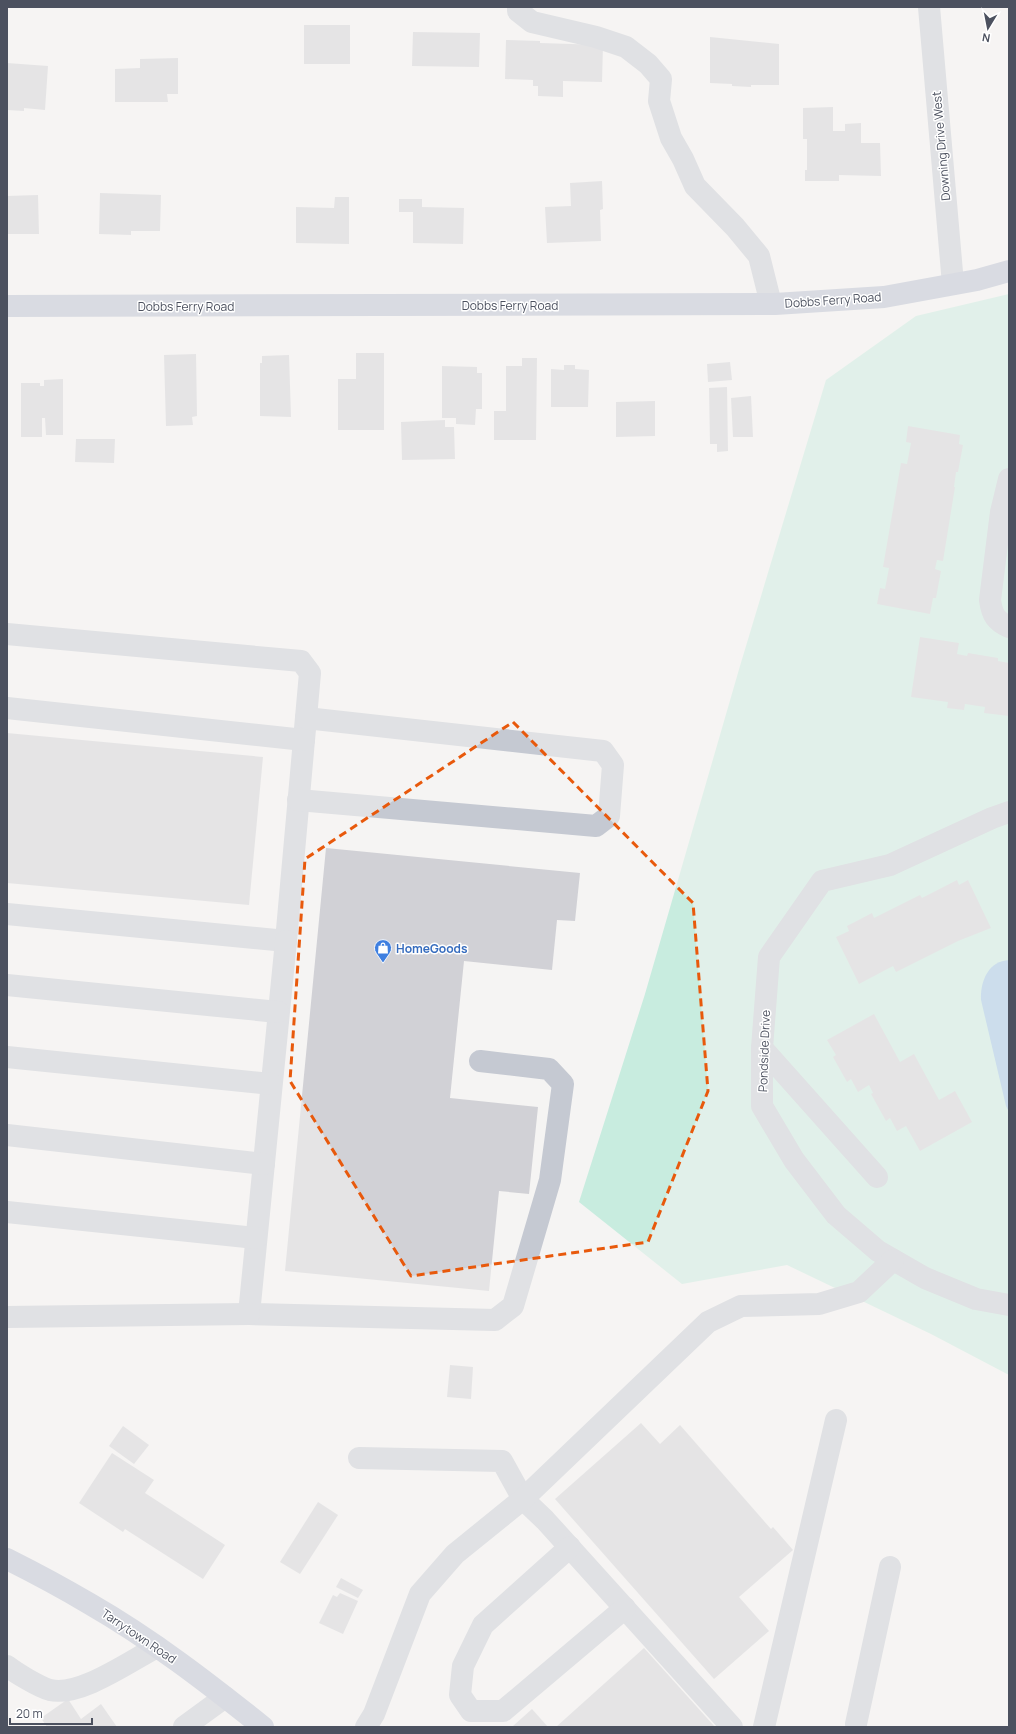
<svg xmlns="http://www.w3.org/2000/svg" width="1016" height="1734" font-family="Manrope,sans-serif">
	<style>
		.green { fill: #c8ecdf }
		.water { fill: #99c2e5 }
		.building { fill: #d1d1d6 }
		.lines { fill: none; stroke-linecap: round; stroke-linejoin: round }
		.minor { stroke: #c5c9d2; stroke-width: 22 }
		.major { stroke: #b6bcce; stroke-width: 22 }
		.marked { fill: none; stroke: #e8590c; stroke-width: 3; stroke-dasharray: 8 5; stroke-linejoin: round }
		.labels { text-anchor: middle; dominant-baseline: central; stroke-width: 3; stroke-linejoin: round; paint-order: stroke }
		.street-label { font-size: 12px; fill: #4c515f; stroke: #fff }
		.shop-label { font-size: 12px; font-weight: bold; fill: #366cbe; stroke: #fff; text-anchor: start }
	</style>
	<rect width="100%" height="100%" fill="#f5f4f3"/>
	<!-- green -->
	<path class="green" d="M1009,294V1375L931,1334L787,1265L682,1284L579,1202L645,994L740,666L826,380L916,316Z"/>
	<!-- water -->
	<path class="water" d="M1009,960V1112L1006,1106L981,1000C980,982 988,961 1009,960Z"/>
	<!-- building -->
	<g class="building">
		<rect x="304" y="25" width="46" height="39"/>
		<path d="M413,32L480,33L479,67L412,66Z"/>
		<path d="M710,37L779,44V85H751V87L732,86V84L710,83Z"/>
		<path d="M506,40L540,41V43L603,45L602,82L563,81V97L538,96V86H533V80L505,79Z"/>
		<path d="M178,58V94H167L168,102H115V69L140,68V59Z"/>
		<path d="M7,63L48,66L45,110L24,108V111L7,110Z"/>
		<path d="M833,107V131H845V124L861,123V143H880L881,176L839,175V181H805V170H807V139H803V108Z"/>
		<path d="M602,181L603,209L600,210L601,241L547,243L545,207L571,206L570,183Z"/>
		<path d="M100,193L161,195L160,231H131V235L99,234Z"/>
		<path d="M38,195L39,234H7V196Z"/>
		<path d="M335,197H349V244L296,243V207L334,208Z"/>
		<path d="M399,199H422V207L464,208L463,244L413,243V212H399Z"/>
		<path d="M356,353H384V430H338V379H356Z"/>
		<path d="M196,354L197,416L192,417L193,425L166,426L164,355Z"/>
		<path d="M289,355L291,417L260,416V363H262V356Z"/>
		<path d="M522,358H537L536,440H494V411H506V366H522Z"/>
		<path d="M730,362L732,380L708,382L707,364Z"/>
		<path d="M564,365H575V369L589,370L588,407H551V369L564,370Z"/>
		<path d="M442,366L477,367V373H482V409H476L475,425L456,424V418H442Z"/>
		<path d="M63,379V435H46L45,418H42V437H21V383H40V386H44V380Z"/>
		<path d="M727,387L728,451L717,452V444H710L709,388Z"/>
		<path d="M751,396L753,437H733L731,398Z"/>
		<path d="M655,401V436L616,437V402Z"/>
		<path d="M445,420V427H454L455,459L402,460L401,422Z"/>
		<path d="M908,426L960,435L959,444L963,445L958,472H956L954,487H955L943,561L937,560L935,569L941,571L936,598H933L930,614L877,604L880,588L885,589L889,568L883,567L901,463L907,464L911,443L906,442Z"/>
		<path d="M76,439H115L114,463L75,462Z"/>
		<path d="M920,637L959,643L957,654L967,656L968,653L998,658V661L1009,663V716L984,713L985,707L965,704L964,710L947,708L948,702L911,697Z"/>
		<path d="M7,733L263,757L249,905L7,883Z"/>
		<path d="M326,848L580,873L575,921L557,920L552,970L464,961L450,1098L538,1107L529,1194L499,1191L489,1291L285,1271Z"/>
		<path d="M957,880L959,885L968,880L991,928L958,941L896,972L893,966L859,984L836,937L849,931L847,926L872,913L874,918L920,895L922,898Z"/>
		<path d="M874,1014L900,1062L914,1054L939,1100L955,1091L972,1122L920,1151L906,1126L897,1131L890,1118L886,1121L871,1094L873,1093L869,1085L858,1092L851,1079L847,1082L833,1057L836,1055L827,1040Z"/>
		<path d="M450,1365L473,1367L471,1399L447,1397Z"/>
		<path d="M641,1423L660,1444L680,1425L771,1529L773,1527L793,1550L739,1597L769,1631L714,1679L555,1499Z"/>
		<path d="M123,1426L149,1445L134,1464L109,1446Z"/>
		<path d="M112,1453L154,1480L145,1493L225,1545L203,1579L125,1529L123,1532L79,1503Z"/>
		<path d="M318,1502L338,1515L300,1574L280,1562Z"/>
		<path d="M341,1578L363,1590L358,1598L336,1587Z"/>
		<path d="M340,1593L358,1601L343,1634L319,1623L333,1595L337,1597Z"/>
		<path d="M644,1648L715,1727H556Z"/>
		<path d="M68,1699L81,1719L101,1704L117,1727H47L41,1718Z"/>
		<path d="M532,1709L548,1727H514L513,1726Z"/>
	</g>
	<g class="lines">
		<!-- minor -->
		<g class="minor">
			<path d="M518,7V11L532,22L596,37L626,47L648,64L661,79L659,101L671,138L683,159L695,186L735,227L759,256L771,304"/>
			<path d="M929,7L953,284"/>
			<path d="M1009,479L1001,512L990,600C992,615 996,621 1009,627"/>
			<path d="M7,634L301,661L310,673L286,941L7,914"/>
			<path d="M7,708L304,740"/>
			<path d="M298,800L596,826L609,816L613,765L603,751L306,718"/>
			<path d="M1009,812L992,818L890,865L822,881L769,957L762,1048V1106L794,1160L836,1215L878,1251L925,1278L976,1299L1009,1305"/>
			<path d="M286,941L249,1314L495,1320L513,1306L550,1180L563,1084L549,1069L480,1061"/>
			<path d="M7,985L278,1012"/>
			<path d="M762,1048L877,1177"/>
			<path d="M7,1057L271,1084"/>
			<path d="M7,1135L264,1164"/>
			<path d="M7,1212L256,1238"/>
			<path d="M7,1317L249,1314"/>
			<path d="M359,1458L502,1461L523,1499L545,1520L732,1727"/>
			<path d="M570,1547L483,1625L463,1666L460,1695L471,1711H503L625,1608"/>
			<path d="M7,1666C16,1673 39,1687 50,1690C80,1697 130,1661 157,1647"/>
			<path d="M856,1724L890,1567"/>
			<path d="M184,1727L225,1697"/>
			<path d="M366,1727L374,1714L420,1594L455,1554L523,1499L708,1322L741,1306L819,1304L859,1292L893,1260"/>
			<path d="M764,1727L836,1420"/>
		</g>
		<!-- major -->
		<g class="major">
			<path d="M7,306L775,304L884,297L977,280L1009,271"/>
			<path d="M7,1559C35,1573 63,1588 90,1604C151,1639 208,1683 263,1727"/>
		</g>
	</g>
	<!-- marked area -->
	<path d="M0 0H1016V1734H0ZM513,722L693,903L708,1091L648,1242L411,1276L290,1081L305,859Z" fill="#f5f4f3" fill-opacity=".55" fill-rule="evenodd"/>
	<path class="marked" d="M513,722L693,903L708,1091L648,1242L411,1276L290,1081L305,859Z"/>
	<!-- icons -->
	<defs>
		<g id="shop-pin" transform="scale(0.9)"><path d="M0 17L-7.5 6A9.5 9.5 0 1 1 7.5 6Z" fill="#3f7fe0" stroke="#fff"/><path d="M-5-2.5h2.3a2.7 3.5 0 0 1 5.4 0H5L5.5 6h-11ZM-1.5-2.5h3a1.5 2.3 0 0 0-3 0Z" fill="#fff"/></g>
	</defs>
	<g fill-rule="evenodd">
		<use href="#shop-pin" x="383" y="948"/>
	</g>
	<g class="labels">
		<!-- street labels -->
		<g class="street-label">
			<text transform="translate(941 146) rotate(-95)">Downing Drive West</text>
			<text transform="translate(833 300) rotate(-4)">Dobbs Ferry Road</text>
			<text x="510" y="305">Dobbs Ferry Road</text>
			<text x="186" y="306">Dobbs Ferry Road</text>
			<text transform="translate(764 1051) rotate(-88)">Pondside Drive</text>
			<text transform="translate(139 1636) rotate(34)">Tarrytown Road</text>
		</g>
		<!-- shop labels -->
		<g class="shop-label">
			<text x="396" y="948">HomeGoods</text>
		</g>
	</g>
	<!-- border -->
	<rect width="1016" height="1734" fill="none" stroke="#4c515f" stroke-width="16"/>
	<!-- north arrow -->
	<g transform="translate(988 28) rotate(190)" stroke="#ffffff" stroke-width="3" paint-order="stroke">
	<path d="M0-3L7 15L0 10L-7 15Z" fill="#4c515f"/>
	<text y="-6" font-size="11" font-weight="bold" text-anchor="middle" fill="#4c515f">N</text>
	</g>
	<!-- scale -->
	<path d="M10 1718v6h82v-6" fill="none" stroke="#4c515f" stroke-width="2"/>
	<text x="16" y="1718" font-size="12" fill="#4c515f" stroke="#ffffff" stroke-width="3" paint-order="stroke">20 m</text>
</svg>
